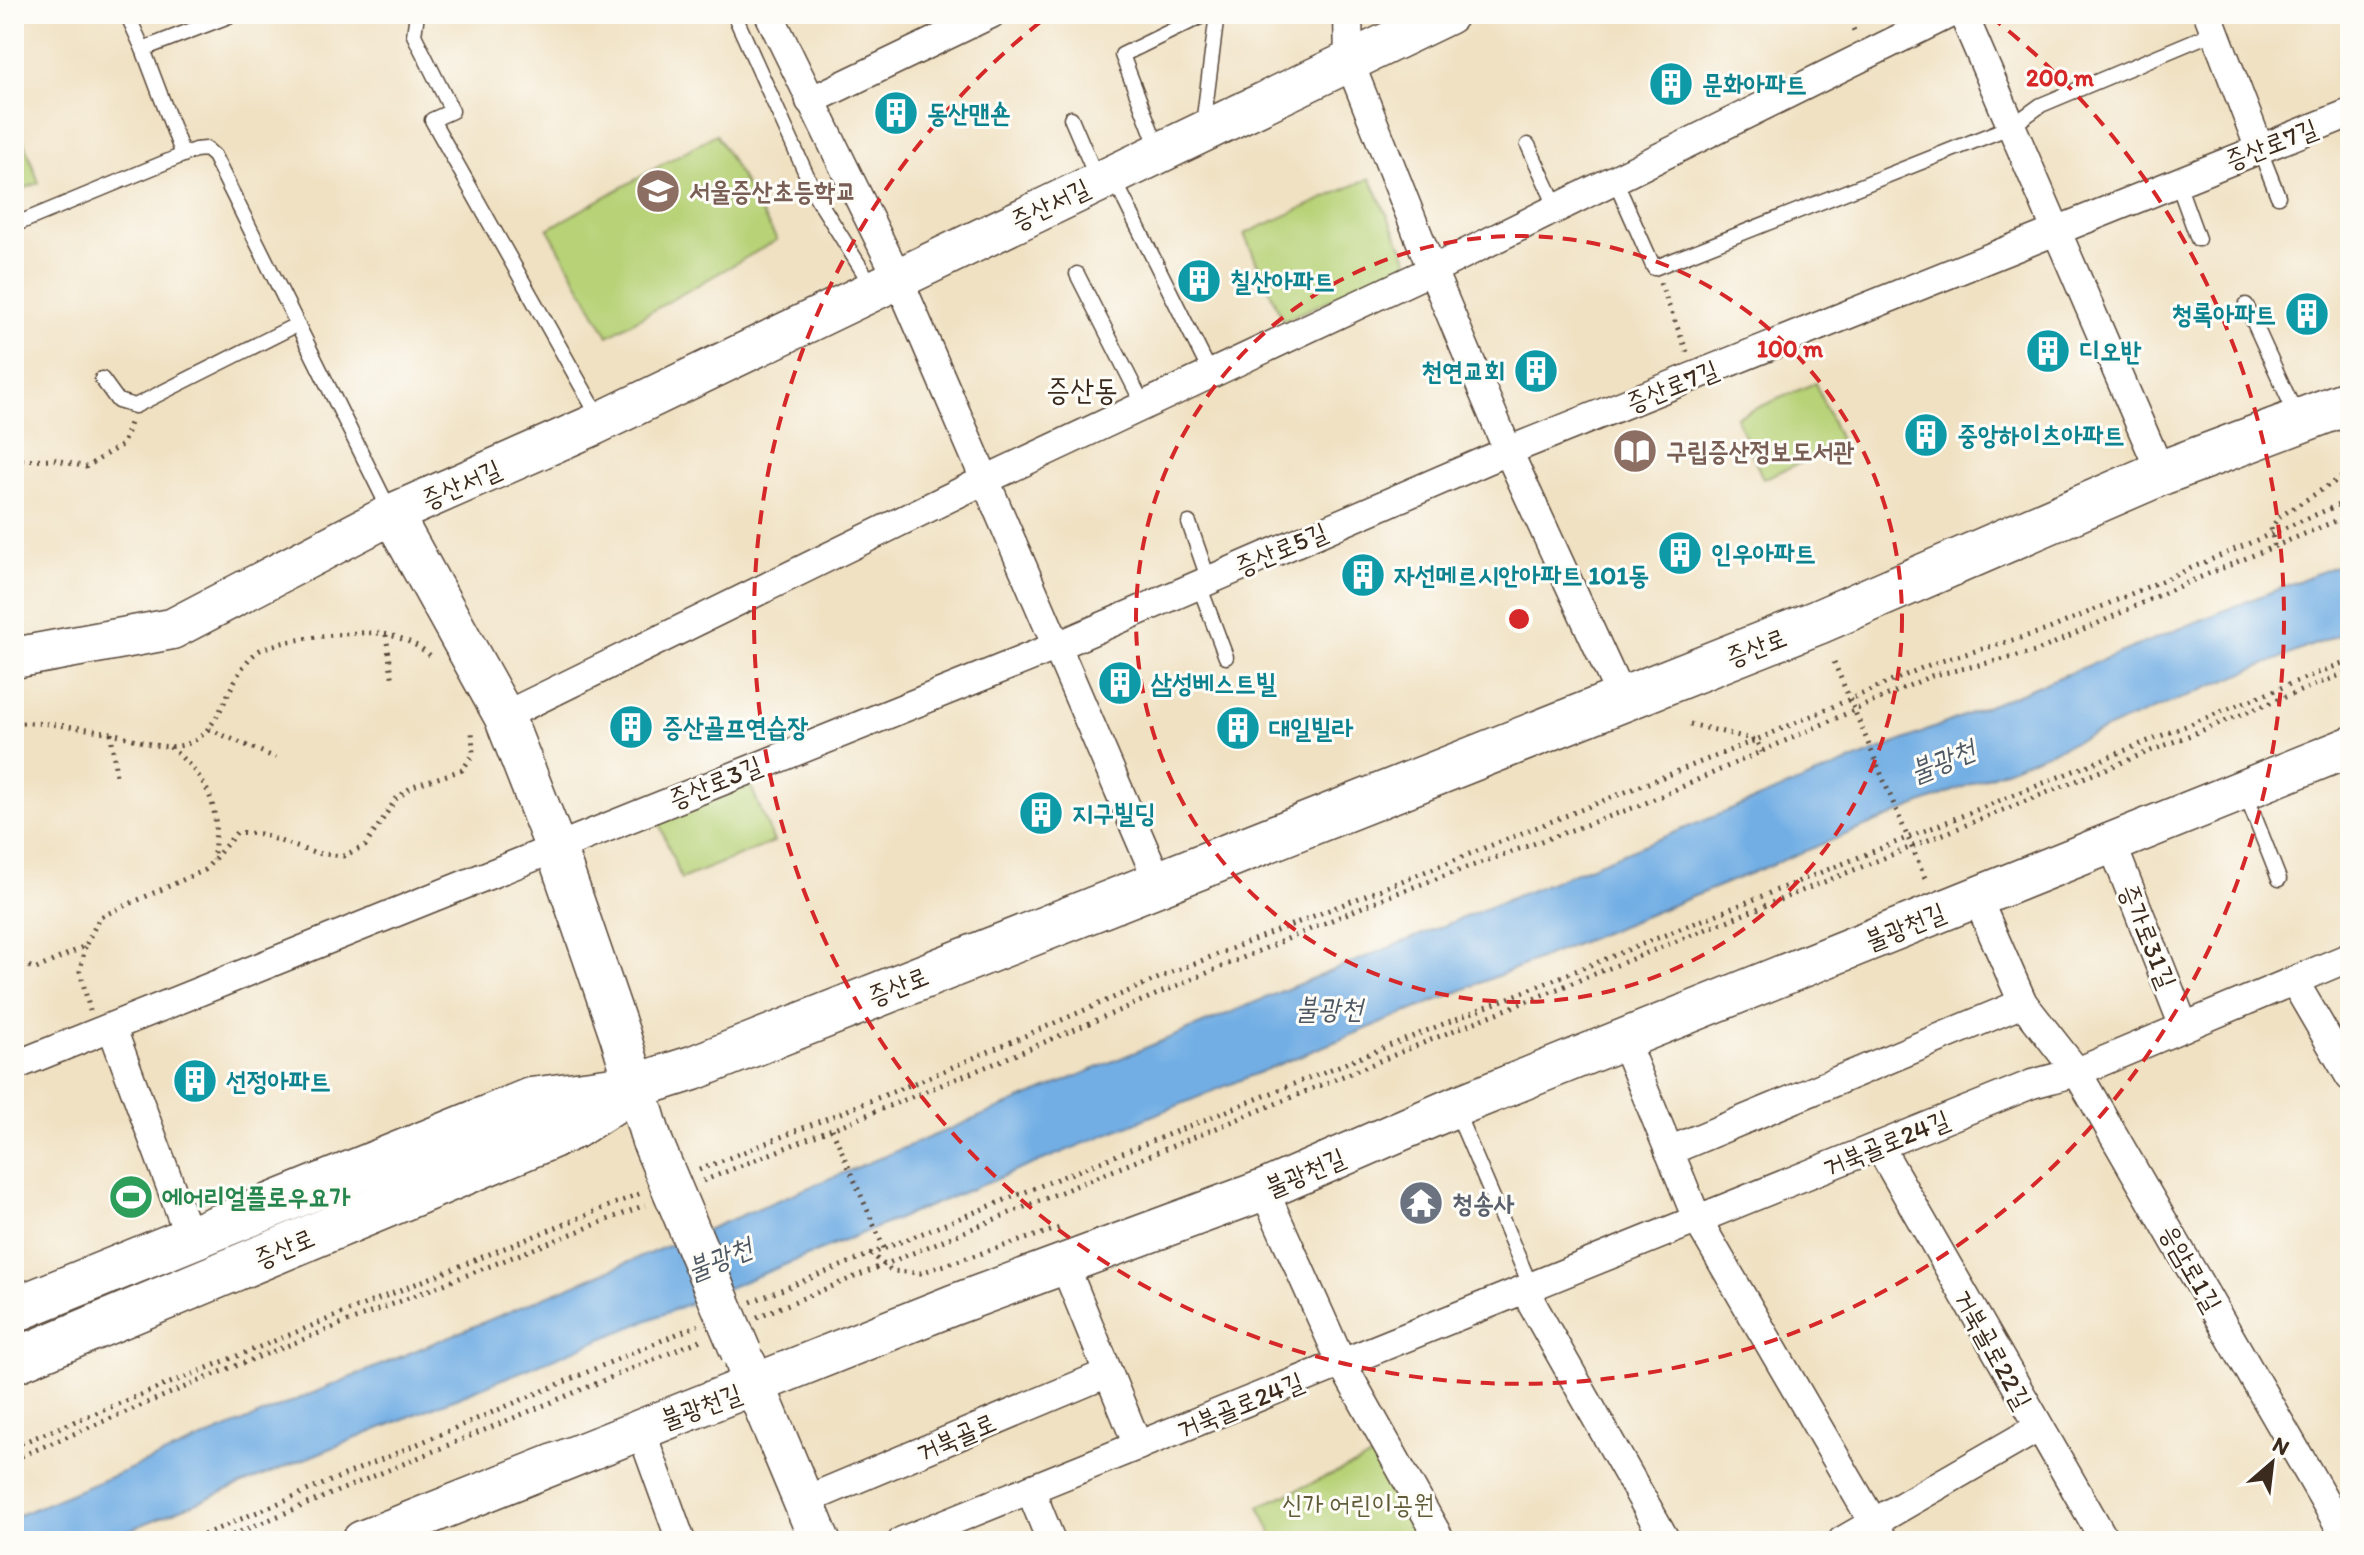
<svg xmlns="http://www.w3.org/2000/svg" width="2364" height="1555" font-family="Itim,'Poor Story',sans-serif">
	<style>
		.green { fill: #b7d277; stroke: #797e4a; stroke-width: 2 }
		.water { fill: #72aee4; stroke: #566c81; stroke-width: 2 }
		.lines { fill: none; stroke-linecap: round; stroke-linejoin: round }
		.lane-casing { stroke: #564537; stroke-width: 17 }
		.street-casing { stroke: #564537; stroke-width: 31 }
		.secondary-casing { stroke: #564537; stroke-width: 43 }
		.primary-casing { stroke: #564537; stroke-width: 47 }
		.path { stroke: #564537; stroke-width: 5; stroke-dasharray: 2 6; stroke-linecap: butt }
		.lane { stroke: #fff; stroke-width: 14 }
		.street { stroke: #fff; stroke-width: 28 }
		.secondary { stroke: #fff; stroke-width: 40 }
		.primary { stroke: #fff; stroke-width: 44 }
		.secondary-bridge-casing { stroke: #564537; stroke-width: 43; stroke-linecap: butt }
		.path-bridge { stroke: #564537; stroke-width: 5; stroke-dasharray: 2 6; stroke-linecap: butt }
		.secondary-bridge { stroke: #fff; stroke-width: 40 }
		.ring { fill: none; stroke: #d62828; stroke-width: 4; stroke-dasharray: 14 10 }
		.labels { text-anchor: middle; dominant-baseline: central; stroke-width: 6; stroke-linejoin: round; paint-order: stroke }
		.culture-label { font-size: 26px; font-weight: bold; fill: #0d838f; stroke: #fdfcf7; text-anchor: start }
		.street-label { font-size: 26px; fill: #3b2a1e; stroke: #fdfcf7 }
		.education-label { font-size: 26px; font-weight: bold; fill: #785e54; stroke: #fdfcf7; text-anchor: start }
		.leisure-label { font-size: 26px; font-weight: bold; fill: #27864d; stroke: #fdfcf7; text-anchor: start }
		.worship-label { font-size: 26px; font-weight: bold; fill: #5b616d; stroke: #fdfcf7; text-anchor: start }
		.park-label { font-size: 26px; fill: #605c39; stroke: #fdfcf7 }
		.water-label { font-size: 28px; font-style: italic; fill: #4e5863; stroke: #fdfcf7 }
		.quarter-label { font-size: 30px; fill: #3b2a1e; stroke: #fdfcf7 }
		.centre { fill: #d62828; stroke: #fdfcf7; stroke-width: 4 }
		.ring-label { font-size: 24px; text-anchor: middle; font-weight: bold; fill: #d62828; stroke: #fdfcf7; stroke-width: 6; stroke-linejoin: round; paint-order: stroke }
	</style>
	<rect width="100%" height="100%" fill="#fdfcf7"/>
	<filter id="ink" filterUnits="userSpaceOnUse"><feTurbulence type="fractalNoise" baseFrequency=".0125" numOctaves="2"/><feDisplacementMap in="SourceGraphic" scale="16" xChannelSelector="R" yChannelSelector="G"/><feConvolveMatrix kernelMatrix="1 2 1 2 8 2 1 2 1" color-interpolation-filters="sRGB"/></filter>
	<filter id="wash" filterUnits="userSpaceOnUse"><feTurbulence type="fractalNoise" baseFrequency=".006" numOctaves="4" result="noise"/><feDisplacementMap in="SourceGraphic" scale="32" xChannelSelector="R" yChannelSelector="G"/><feGaussianBlur stdDeviation="1.8" result="paint"/><feColorMatrix in="noise" values="0 0 0 0 0 0 0 0 0 0 0 0 0 0 0 0 0 1.4 0 .05"/><feComposite in="paint" operator="in"/></filter>
	<g filter="url(#wash)">
		<rect width="100%" height="100%" fill="#f0e1c2"/>
		<!-- green -->
		<g class="green">
			<path d="M14,114L39,183L14,192Z"/>
			<path d="M716,134L777,240L608,336L548,229Z"/>
			<path d="M1370,178L1410,264L1283,321L1244,234Z"/>
			<path d="M1815,383L1842,445L1763,479L1736,417Z"/>
			<path d="M750,784L774,842L681,879L658,820Z"/>
			<path d="M1377,1455L1416,1541H1275L1259,1506Z"/>
		</g>
		<!-- water -->
		<path class="water" d="M2350,560V630C1600,932 853,1242 102,1541H14V1517L1316,977Z"/>
	</g>
	<g filter="url(#ink)">
		<g class="lines">
			<!-- lane casing -->
			<g class="lane-casing">
				<g id="lane">
					<path d="M127,14L143,49"/>
					<path d="M417,14L414,35L452,111L432,120L600,419"/>
					<path d="M734,14L817,198L874,289"/>
					<path d="M1071,118L1098,181"/>
					<path d="M1203,125L1217,14"/>
					<path d="M1528,145L1557,208"/>
					<path d="M2259,148L2278,196"/>
					<path d="M1159,151L1122,55L1206,14"/>
					<path d="M183,155L143,49L234,14"/>
					<path d="M1113,177L1211,374"/>
					<path d="M1615,180L1654,268L2012,126L2041,105L2215,32"/>
					<path d="M2177,181L2198,239"/>
					<path d="M14,225L195,150L206,149L214,156L391,513"/>
					<path d="M1077,274L1144,406"/>
					<path d="M2246,305L2297,417"/>
					<path d="M102,379L118,401L135,406L296,325"/>
					<path d="M1189,523L1209,581"/>
					<path d="M1199,585L1226,657"/>
					<path d="M2244,790L2279,879"/>
					<path d="M1456,1111L1531,1287"/>
				</g>
			</g>
			<!-- street casing -->
			<g class="street-casing">
				<g id="street">
					<path d="M769,14L898,278L1158,881"/>
					<path d="M1348,14L1349,61L1432,270L1508,451L1622,699"/>
					<path d="M1963,14L2161,473"/>
					<path d="M2208,14L2259,147"/>
					<path d="M810,101L991,14"/>
					<path d="M504,716L985,480L1432,270L1949,14"/>
					<path d="M2112,844L2184,1027"/>
					<path d="M1977,898L2023,1003L2077,1072L2348,1541"/>
					<path d="M2294,981L2350,1077"/>
					<path d="M112,1028L190,1239"/>
					<path d="M1623,1038L1697,1219L1884,1541"/>
					<path d="M14,1066L1055,647L1508,451L2350,113"/>
					<path d="M1879,1146L2105,1541"/>
					<path d="M1669,1151L2023,1003"/>
					<path d="M1264,1190L1342,1364L1441,1541"/>
					<path d="M1064,1264L1138,1446"/>
					<path d="M1531,1287L1532,1304L1666,1541"/>
					<path d="M640,1428L681,1541"/>
					<path d="M1030,1489L1051,1541"/>
					<path d="M804,1501L1108,1373"/>
					<path d="M902,1541L2032,1084L2077,1072L2350,957"/>
					<path d="M1842,1541L2038,1428"/>
				</g>
			</g>
			<!-- secondary casing -->
			<g class="secondary-casing">
				<g id="secondary">
					<path d="M392,514L504,716L555,846L620,1035L652,1141"/>
					<path d="M14,658L172,629L392,514L594,425L1448,14"/>
					<path d="M746,1364L820,1541"/>
					<path d="M362,1541L953,1305L1264,1190L1455,1107L2350,747"/>
				</g>
			</g>
			<!-- primary casing -->
			<g class="primary-casing">
				<g id="primary">
					<path d="M14,1310L531,1100L636,1086L693,1068L1818,622L2161,473L2350,402"/>
					<path d="M14,1361L543,1140L575,1126L631,1090"/>
				</g>
			</g>
			<!-- path -->
			<g class="path">
				<path d="M1847,14L1855,33"/>
				<path d="M1660,283L1687,352"/>
				<path d="M14,460L53,459L86,467L123,444L130,423"/>
				<path d="M2341,518L2350,536"/>
				<path d="M2274,546L2271,528L2279,517L2350,472"/>
				<path d="M386,635L393,682"/>
				<path d="M14,724C36,720 88,729 111,733C135,738 159,751 183,745C225,734 225,676 257,652C272,640 357,631 377,633C397,635 418,644 432,657"/>
				<path d="M1690,724L1756,740L1762,752"/>
				<path d="M209,729L276,758"/>
				<path d="M111,733L116,776"/>
				<path d="M170,747C211,782 221,806 213,860"/>
				<path d="M85,947L80,971L90,1011"/>
				<path d="M14,961L36,969L85,946L100,917L205,870L237,832L260,834L314,853L343,856L365,846L396,799L413,786L462,770L473,755L472,729"/>
				<path d="M832,1129L884,1248"/>
				<path d="M699,1170L927,1078L1173,972L1756,740L1931,664L2047,630L2350,500"/>
				<path d="M703,1181L993,1064L1386,897L1641,805L1931,676L2035,652L2184,584L2350,515"/>
				<path d="M870,1253L892,1271L920,1273L1063,1227"/>
				<path d="M751,1302L2350,660"/>
				<path d="M757,1317L1450,1032L2350,671"/>
				<path d="M14,1446L641,1193"/>
				<path d="M14,1459L228,1369L645,1205"/>
				<path d="M189,1541L698,1325"/>
				<path d="M218,1541L703,1339"/>
			</g>
			<!-- lane -->
			<use href="#lane" class="lane"/>
			<!-- street -->
			<use href="#street" class="street"/>
			<!-- secondary -->
			<use href="#secondary" class="secondary"/>
			<!-- primary -->
			<use href="#primary" class="primary"/>
			<!-- secondary-bridge casing -->
			<g class="secondary-bridge-casing">
				<path id="secondary-bridge" d="M652,1141L741,1352"/>
			</g>
			<!-- path-bridge -->
			<path class="path-bridge" d="M1834,662L1927,883"/>
			<!-- secondary-bridge -->
			<use href="#secondary-bridge" class="secondary-bridge"/>
		</g>
	</g>
	<!-- distance rings -->
	<g class="ring">
		<circle cx="1519" cy="619" r="383"/>
		<path d="M1990 16A765 765 0 1 1 1048 16"/>
	</g>
	<!-- icons -->
	<defs>
		<g id="building-disc" transform="scale(2.3)"><circle r="9.5" fill="#0f9aa8" stroke="#fdfcf7"/><path d="M-4-6H4V6H1V3H-1V6H-4ZM-2.5-4.3h1.7v1.8h-1.7ZM.8-4.3h1.7v1.8H.8ZM-2.5-1h1.7V.8h-1.7ZM.8-1h1.7V.8H.8Z" fill="#fff"/></g>
		<g id="school-disc" transform="scale(2.3)"><circle r="9.5" fill="#8d6e63" stroke="#fdfcf7"/><path d="M0-5L7-2L0 1L-7-2ZM-4 1L0 2.5L4 1V4Q0 6-4 4Z" fill="#fff"/></g>
		<g id="library-disc" transform="scale(2.3)"><circle r="9.5" fill="#8d6e63" stroke="#fdfcf7"/><path d="M-6-4Q-3-5.5-.7-3.5V5Q-3 3-6 4ZM6-4Q3-5.5 .7-3.5V5Q3 3 6 4Z" fill="#fff"/></g>
		<g id="stadium-disc" transform="scale(2.3)"><circle r="9.5" fill="#2e9e5b" stroke="#fdfcf7"/><path d="M0-5a6.5 5 0 1 0 0 10a6.5 5 0 1 0 0-10ZM-3.5-1.8h7v3.6h-7Z" fill="#fff"/></g>
		<g id="temple-disc" transform="scale(2.3)"><circle r="9.5" fill="#6b7280" stroke="#fdfcf7"/><path d="M0-6L5-2H3V0L6.5 2.5H4V6H1.5V3h-3V6H-4V2.5H-6.5L-3 0V-2H-5Z" fill="#fff"/></g>
	</defs>
	<g fill-rule="evenodd">
		<use href="#building-disc" x="1671" y="84"/>
		<use href="#building-disc" x="896" y="113"/>
		<use href="#school-disc" x="658" y="191"/>
		<use href="#building-disc" x="1199" y="281"/>
		<use href="#building-disc" x="2307" y="314"/>
		<use href="#building-disc" x="2048" y="351"/>
		<use href="#building-disc" x="1536" y="371"/>
		<use href="#building-disc" x="1926" y="435"/>
		<use href="#library-disc" x="1635" y="451"/>
		<use href="#building-disc" x="1680" y="553"/>
		<use href="#building-disc" x="1363" y="575"/>
		<use href="#building-disc" x="1120" y="683"/>
		<use href="#building-disc" x="631" y="727"/>
		<use href="#building-disc" x="1238" y="728"/>
		<use href="#building-disc" x="1041" y="813"/>
		<use href="#building-disc" x="195" y="1081"/>
		<use href="#stadium-disc" x="131" y="1197"/>
		<use href="#temple-disc" x="1421" y="1203"/>
	</g>
	<g class="labels">
		<!-- culture labels -->
		<g class="culture-label">
			<text x="1702" y="84">문화아파트</text>
			<text x="927" y="113">동산맨숀</text>
			<text x="1230" y="281">칠산아파트</text>
			<text x="2276" y="314" text-anchor="end">청록아파트</text>
			<text x="2079" y="351">디오반</text>
			<text x="1505" y="371" text-anchor="end">천연교회</text>
			<text x="1957" y="435">중앙하이츠아파트</text>
			<text x="1711" y="553">인우아파트</text>
			<text x="1394" y="575">자선메르시안아파트 101동</text>
			<text x="1151" y="683">삼성베스트빌</text>
			<text x="662" y="727">증산골프연습장</text>
			<text x="1269" y="728">대일빌라</text>
			<text x="1072" y="813">지구빌딩</text>
			<text x="226" y="1081">선정아파트</text>
		</g>
		<!-- street labels -->
		<g class="street-label">
			<text transform="translate(2271 144) rotate(-21)">증산로7길</text>
			<text transform="translate(1050 204) rotate(-26)">증산서길</text>
			<text transform="translate(1672 386) rotate(-22)">증산로7길</text>
			<text transform="translate(461 484) rotate(-24)">증산서길</text>
			<text transform="translate(1281 549) rotate(-23)">증산로5길</text>
			<text transform="translate(1756 647) rotate(-21)">증산로</text>
			<text transform="translate(715 782) rotate(-22)">증산로3길</text>
			<text transform="translate(1905 926) rotate(-22)">불광천길</text>
			<text transform="translate(2148 936) rotate(68)">증가로31길</text>
			<text transform="translate(898 986) rotate(-22)">증산로</text>
			<text transform="translate(1886 1143) rotate(-22)">거북골로24길</text>
			<text transform="translate(1305 1172) rotate(-23)">불광천길</text>
			<text transform="translate(284 1248) rotate(-23)">증산로</text>
			<text transform="translate(2191 1268) rotate(60)">응암로1길</text>
			<text transform="translate(1993 1349) rotate(61)">거북골로22길</text>
			<text transform="translate(1240 1405) rotate(-22)">거북골로24길</text>
			<text transform="translate(701 1406) rotate(-20)">불광천길</text>
			<text transform="translate(956 1437) rotate(-23)">거북골로</text>
		</g>
		<!-- education labels -->
		<g class="education-label">
			<text x="689" y="191">서울증산초등학교</text>
			<text x="1666" y="451">구립증산정보도서관</text>
		</g>
		<!-- leisure labels -->
		<g class="leisure-label">
			<text x="162" y="1197">에어리얼플로우요가</text>
		</g>
		<!-- worship labels -->
		<g class="worship-label">
			<text x="1452" y="1203">청송사</text>
		</g>
		<!-- park labels -->
		<g class="park-label">
			<text x="1358" y="1504">신가 어린이공원</text>
		</g>
		<!-- water labels -->
		<g class="water-label">
			<text transform="translate(1942 760) rotate(-22)">불광천</text>
			<text x="1329" y="1008">불광천</text>
			<text transform="translate(719 1258) rotate(-22)">불광천</text>
		</g>
		<!-- quarter labels -->
		<g class="quarter-label">
			<text x="1082" y="389">증산동</text>
		</g>
	</g>
	<circle cx="1519" cy="619" r="12" class="centre"/>
	<g class="ring-label">
		<text x="2060" y="86">200 m</text>
		<text x="1790" y="357">100 m</text>
	</g>
	<!-- margin -->
	<rect width="2364" height="1555" fill="none" stroke="#fdfcf7" stroke-width="48"/>
	<!-- north arrow -->
	<g transform="translate(2272 1463) rotate(28)" stroke="#fdfcf7" stroke-width="6" paint-order="stroke">
	<path d="M0-6L14 30L0 20L-14 30Z" fill="#3b2a1e"/>
	<text y="-12" font-size="22" font-weight="bold" text-anchor="middle" fill="#3b2a1e">N</text>
	</g>
</svg>
